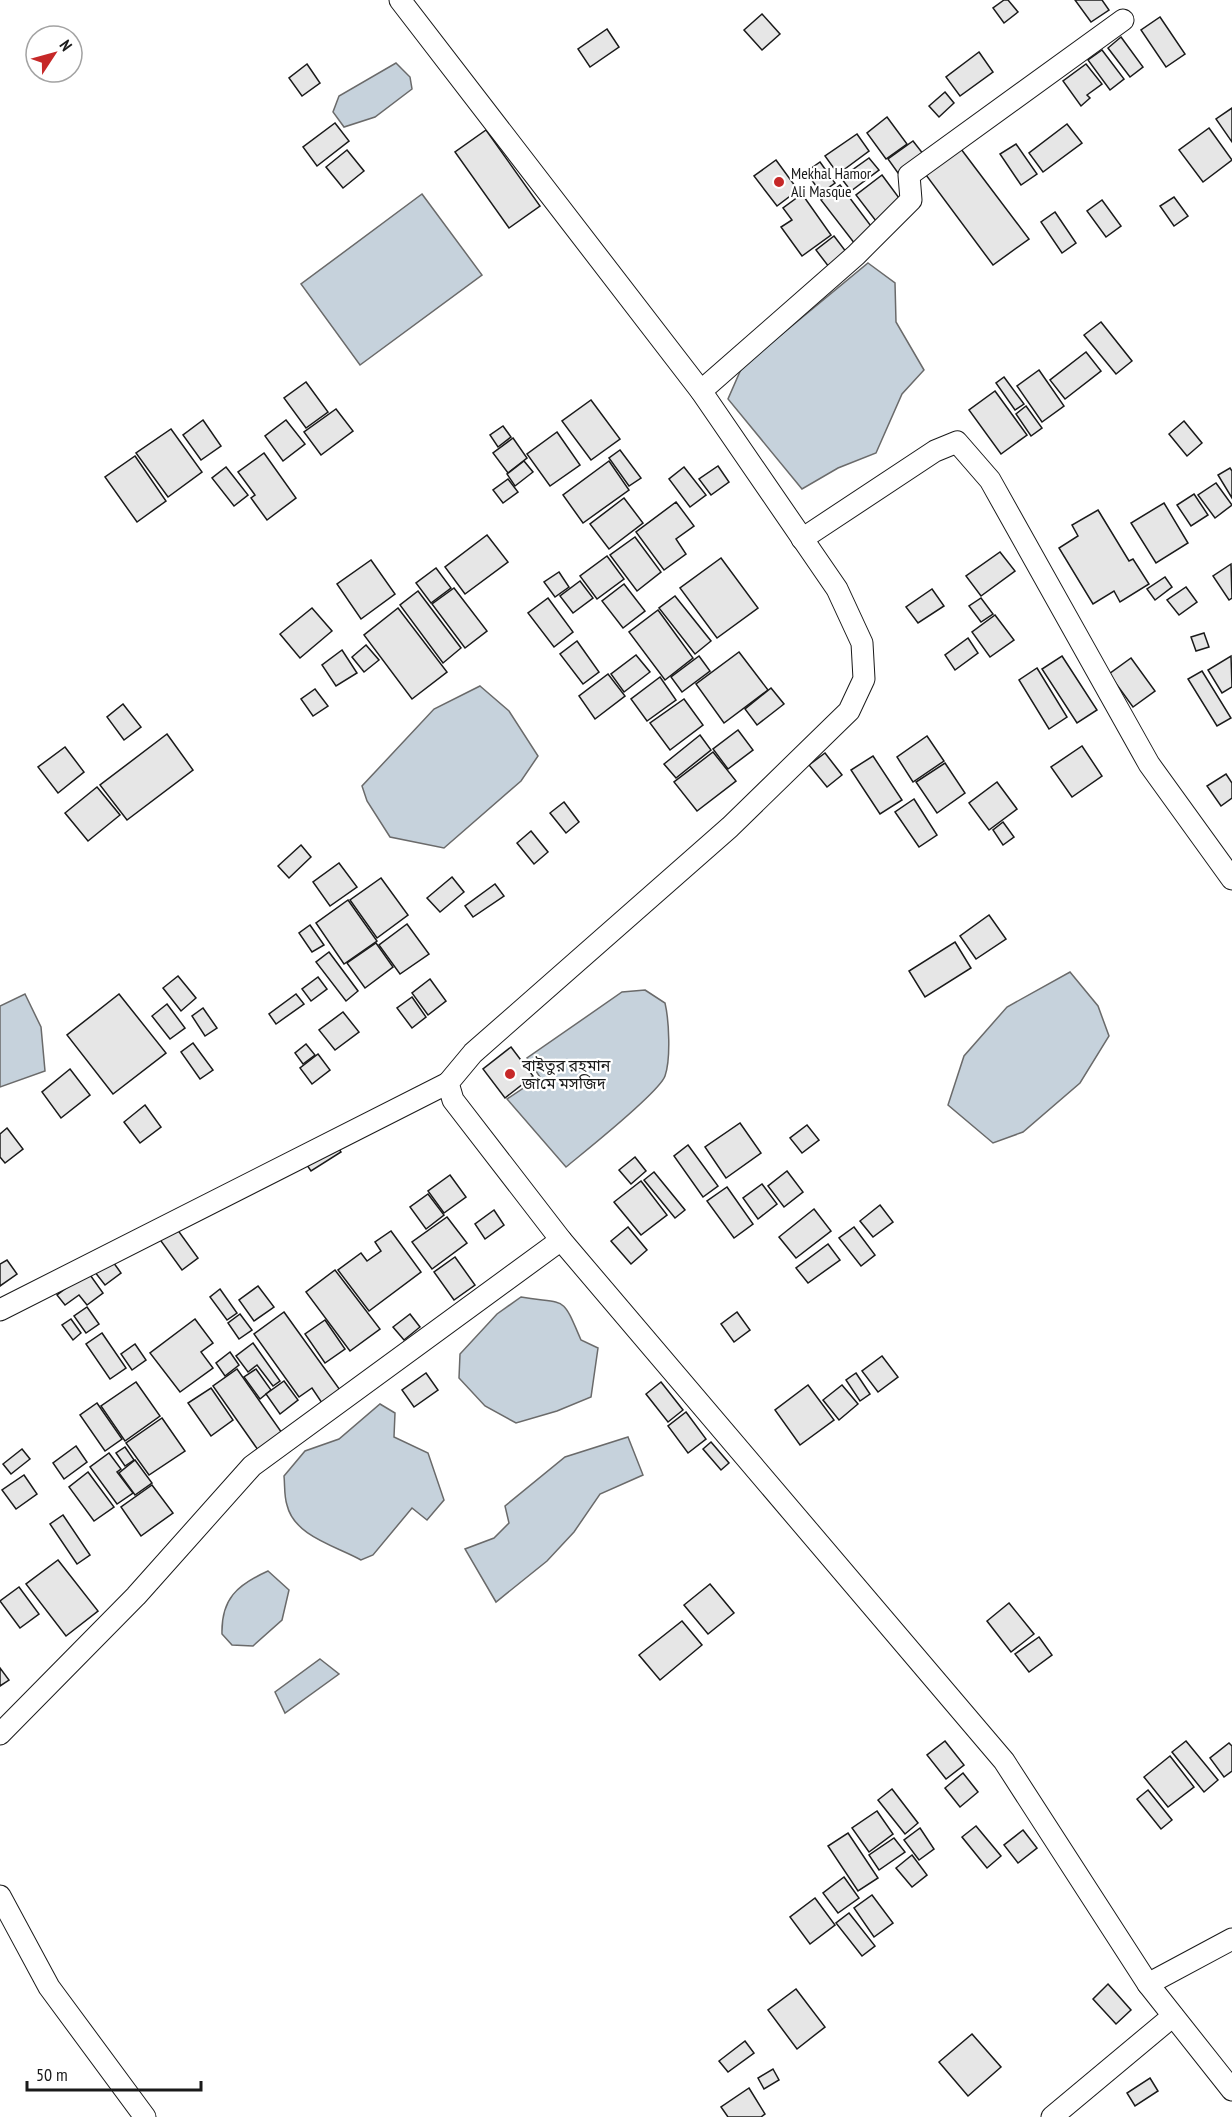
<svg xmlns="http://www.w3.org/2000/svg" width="1232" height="2117" font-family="'PT Sans Narrow','Noto Sans Bengali',sans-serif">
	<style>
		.water { fill: #c6d2dc; stroke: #6a6a6a; stroke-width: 1.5 }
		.building { fill: #e6e6e6; stroke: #1a1a1a; stroke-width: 1.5 }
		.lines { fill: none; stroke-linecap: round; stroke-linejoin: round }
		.minor-casing { stroke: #1a1a1a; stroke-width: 23 }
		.minor { stroke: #fff; stroke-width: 21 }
		.poi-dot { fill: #c62828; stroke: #fff; stroke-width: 2 }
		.labels { text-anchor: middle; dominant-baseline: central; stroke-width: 4.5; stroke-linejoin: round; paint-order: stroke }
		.poi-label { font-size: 16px; fill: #1a1a1a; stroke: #fff; text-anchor: start }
	</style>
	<rect width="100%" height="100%" fill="#fff"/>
	<!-- water -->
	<g class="water">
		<path d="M396,63L410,77L412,89L375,117L344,127L333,112L339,96Z"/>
		<path d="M422,194L482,275L360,365L301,284Z"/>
		<path d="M868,263L895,283L896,322L924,370L902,394L876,453L838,468L802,489L728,399L742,367Z"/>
		<path d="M480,686L509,711L538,756L521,781L444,848L390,837L367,801L362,786L434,709Z"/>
		<path d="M1070,972L1098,1006L1109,1036L1080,1083L1023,1132L993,1143L948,1105L964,1056L1007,1007Z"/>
		<path d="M645,990L665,1003C669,1020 671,1059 665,1076C659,1093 584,1152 566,1167L507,1099L540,1077L527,1058L622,992Z"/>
		<path d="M25,994L41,1027L45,1071L0,1087V1006Z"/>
		<path d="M521,1297C568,1305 561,1294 581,1340L598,1348L591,1397L557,1411L516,1423L485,1406L459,1378L460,1354L497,1314Z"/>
		<path d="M380,1404L395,1413L394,1437L428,1453L444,1500L427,1520L412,1508L373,1555L361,1560C336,1546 294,1536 287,1505C284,1496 285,1486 284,1476L305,1451L339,1439Z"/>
		<path d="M628,1437L643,1475L600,1494L574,1532L547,1561L496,1602L465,1549L494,1538L509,1523L505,1506L565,1457Z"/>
		<path d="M268,1571L289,1590L282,1620L253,1646L232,1645L222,1634C221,1599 237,1585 268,1571Z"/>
		<path d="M320,1659L339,1674L285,1713L275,1692Z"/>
	</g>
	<!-- building -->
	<g class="building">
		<path d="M1004,0H1008L1018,12L1004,23L993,8Z"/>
		<path d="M1075,0H1102L1109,10L1091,22Z"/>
		<path d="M762,14L780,34L762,50L744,30Z"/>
		<path d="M1160,17L1185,54L1166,67L1141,30Z"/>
		<path d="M607,29L619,47L590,67L578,49Z"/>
		<path d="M1121,37L1143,67L1130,77L1108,48Z"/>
		<path d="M1102,50L1124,79L1110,90L1088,60Z"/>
		<path d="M979,52L993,72L960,96L946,77Z"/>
		<path d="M307,64L320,83L302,96L289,78Z"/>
		<path d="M1086,64L1102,84L1087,95L1090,98L1081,106L1063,81Z"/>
		<path d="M945,92L954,103L939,117L929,106Z"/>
		<path d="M1232,108V142L1216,119Z"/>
		<path d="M887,117L907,144L886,159L867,133Z"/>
		<path d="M335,123L349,141L317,166L303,147Z"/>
		<path d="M1067,124L1082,143L1043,172L1029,153Z"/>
		<path d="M1209,128L1232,160L1203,182L1179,150Z"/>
		<path d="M486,130L540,206L509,228L455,152Z"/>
		<path d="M857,134L869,151L838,174L825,156Z"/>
		<path d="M913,141L924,155L898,173L888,159Z"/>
		<path d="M1016,144L1037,174L1021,185L1000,154Z"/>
		<path d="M961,149L1029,239L993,265L926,175Z"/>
		<path d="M347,150L364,171L343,188L326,167Z"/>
		<path d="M869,158L879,170L851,191L841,178Z"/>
		<path d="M776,160L798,190L777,206L754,176Z"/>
		<path d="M820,162L835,183L821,193L806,172Z"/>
		<path d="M882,175L902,202L876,221L856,195Z"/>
		<path d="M840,185L874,230L855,244L821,200Z"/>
		<path d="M802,194L831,235L802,256L781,227L792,220L783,208Z"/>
		<path d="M1174,197L1188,216L1174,226L1160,206Z"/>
		<path d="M1102,200L1121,226L1106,237L1087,211Z"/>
		<path d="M1055,212L1076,243L1062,253L1041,222Z"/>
		<path d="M834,236L847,253L829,267L816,250Z"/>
		<path d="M1101,322L1132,361L1116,374L1084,335Z"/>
		<path d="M1086,352L1101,371L1065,399L1050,380Z"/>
		<path d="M1039,370L1064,406L1042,422L1017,386Z"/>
		<path d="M1004,377L1024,404L1015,410L996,383Z"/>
		<path d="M306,382L328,412L306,428L284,398Z"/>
		<path d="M995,391L1027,435L1001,454L969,410Z"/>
		<path d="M591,400L620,439L591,460L562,421Z"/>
		<path d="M1026,406L1042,428L1031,436L1016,414Z"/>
		<path d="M336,409L353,431L321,455L304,432Z"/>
		<path d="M203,420L221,446L201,460L183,435Z"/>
		<path d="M286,420L305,444L283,461L265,436Z"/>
		<path d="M1184,421L1202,443L1187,456L1169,434Z"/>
		<path d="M503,426L511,437L498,447L490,435Z"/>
		<path d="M171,429L202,472L168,497L136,453Z"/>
		<path d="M557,432L580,465L550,486L527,454Z"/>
		<path d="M513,438L527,458L508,473L493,453Z"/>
		<path d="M620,450L641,478L629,486L609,458Z"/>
		<path d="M264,453L296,498L267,520L251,498L255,495L238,472Z"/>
		<path d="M135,456L166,501L137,522L105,477Z"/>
		<path d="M524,461L533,472L515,486L507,474Z"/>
		<path d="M609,461L629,490L583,523L563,495Z"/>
		<path d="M718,466L729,482L711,495L699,479Z"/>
		<path d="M226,467L248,495L234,506L212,478Z"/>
		<path d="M684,467L706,495L690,507L669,479Z"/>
		<path d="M1230,468L1232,471V498L1218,475Z"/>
		<path d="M508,479L518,492L503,503L493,490Z"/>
		<path d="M1216,483L1232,505L1215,518L1198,495Z"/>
		<path d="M1194,494L1208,515L1191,526L1177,505Z"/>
		<path d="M624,498L643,523L609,549L590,524Z"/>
		<path d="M676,502L694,526L676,539L686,554L664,570L636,532Z"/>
		<path d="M1164,503L1188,543L1156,563L1131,523Z"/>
		<path d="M1098,510L1129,561L1133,559L1149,584L1120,602L1114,591L1093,604L1059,548L1078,536L1072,525Z"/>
		<path d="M487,535L508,562L465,594L445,567Z"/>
		<path d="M635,537L661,572L637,591L610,555Z"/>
		<path d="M1000,552L1015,571L981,596L966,576Z"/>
		<path d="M607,556L624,579L597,599L580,576Z"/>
		<path d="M721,558L758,608L717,638L680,588Z"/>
		<path d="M371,560L395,594L361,619L337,584Z"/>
		<path d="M1231,564L1232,598L1229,600L1213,576Z"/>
		<path d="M436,568L451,588L431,603L416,583Z"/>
		<path d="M559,572L569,587L555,597L544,582Z"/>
		<path d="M1165,577L1172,587L1155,600L1147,589Z"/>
		<path d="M580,581L593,598L573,613L560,596Z"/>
		<path d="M624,584L645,611L623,628L602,601Z"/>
		<path d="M1186,587L1197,602L1179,615L1167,600Z"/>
		<path d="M454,588L487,631L465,648L432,604Z"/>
		<path d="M932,589L944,606L918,623L906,607Z"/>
		<path d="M418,591L461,648L443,663L400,605Z"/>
		<path d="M675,596L711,641L695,654L659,608Z"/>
		<path d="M548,598L573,632L554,647L528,613Z"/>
		<path d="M981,598L993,614L981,622L969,606Z"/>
		<path d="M312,608L332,631L300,658L280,634Z"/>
		<path d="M398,608L447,672L412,699L364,635Z"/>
		<path d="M658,610L693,658L665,680L629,632Z"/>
		<path d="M995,615L1014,640L990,657L972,632Z"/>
		<path d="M1204,633L1209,647L1196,651L1191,637Z"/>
		<path d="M968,638L978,653L955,670L945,655Z"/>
		<path d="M577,641L599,672L583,684L560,654Z"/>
		<path d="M366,645L379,660L364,672L352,657Z"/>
		<path d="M342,650L357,673L336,686L322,665Z"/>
		<path d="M739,652L768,690L724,723L696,684Z"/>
		<path d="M636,655L650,672L624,692L611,674Z"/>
		<path d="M699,656L710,671L682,692L671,677Z"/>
		<path d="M1062,656L1097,710L1077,723L1042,669Z"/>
		<path d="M1231,656L1232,687L1222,693L1208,670Z"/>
		<path d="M1131,658L1155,691L1133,707L1109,674Z"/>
		<path d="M1037,668L1067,717L1049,729L1019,680Z"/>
		<path d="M1202,671L1231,718L1217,726L1188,679Z"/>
		<path d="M608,674L625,696L595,719L579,696Z"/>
		<path d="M660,677L676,700L647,721L631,699Z"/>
		<path d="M771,688L784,704L757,725L745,709Z"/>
		<path d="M315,689L328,706L313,716L301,699Z"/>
		<path d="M684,699L703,725L670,750L650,723Z"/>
		<path d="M123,704L141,727L124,740L107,717Z"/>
		<path d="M738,730L753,750L728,769L713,749Z"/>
		<path d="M167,734L193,770L127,820L100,785Z"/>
		<path d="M700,735L711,750L676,778L664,764Z"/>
		<path d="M927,736L944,761L913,782L897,757Z"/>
		<path d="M1082,746L1102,776L1072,797L1051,767Z"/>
		<path d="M65,747L84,772L58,793L38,767Z"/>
		<path d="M713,752L736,781L697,811L674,782Z"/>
		<path d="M825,753L842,775L827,787L809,765Z"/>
		<path d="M873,756L902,800L880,814L851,770Z"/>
		<path d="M945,763L965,793L937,813L916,782Z"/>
		<path d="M1226,774L1232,783V798L1221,806L1207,786Z"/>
		<path d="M997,782L1017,809L989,830L969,803Z"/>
		<path d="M97,787L120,815L88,841L65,813Z"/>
		<path d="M914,799L937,835L919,847L895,812Z"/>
		<path d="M564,802L579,822L566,833L550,813Z"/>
		<path d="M1003,822L1014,837L1003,845L993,830Z"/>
		<path d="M531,831L548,852L534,864L517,843Z"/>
		<path d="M301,845L311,857L289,878L278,866Z"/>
		<path d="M339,863L357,887L330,906L313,882Z"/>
		<path d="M452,877L464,892L440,912L427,898Z"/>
		<path d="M381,878L408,915L377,938L350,900Z"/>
		<path d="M495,884L504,896L473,917L465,906Z"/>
		<path d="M348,900L377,941L344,964L316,923Z"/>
		<path d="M989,915L1006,939L976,959L960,936Z"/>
		<path d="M407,924L429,954L400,974L379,945Z"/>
		<path d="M310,925L324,945L312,952L299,933Z"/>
		<path d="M955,942L971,968L925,997L909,971Z"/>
		<path d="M376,943L393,967L365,988L347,963Z"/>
		<path d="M329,952L358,991L346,1001L316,962Z"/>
		<path d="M178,976L196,998L181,1011L163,988Z"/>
		<path d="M318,977L327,989L311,1001L302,989Z"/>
		<path d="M430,979L446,1001L428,1015L412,993Z"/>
		<path d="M119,994L166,1053L113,1094L67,1035Z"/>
		<path d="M296,994L304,1004L276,1024L269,1014Z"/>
		<path d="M412,997L426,1017L412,1028L397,1008Z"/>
		<path d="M167,1004L185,1028L170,1039L152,1016Z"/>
		<path d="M203,1008L217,1028L205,1036L192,1016Z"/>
		<path d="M343,1012L359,1032L335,1050L319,1030Z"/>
		<path d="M193,1043L213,1070L200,1079L181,1052Z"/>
		<path d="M306,1044L315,1055L303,1064L295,1053Z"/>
		<path d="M511,1047L533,1076L505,1098L483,1069Z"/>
		<path d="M318,1054L330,1070L312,1084L300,1068Z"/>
		<path d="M70,1069L90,1095L61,1118L42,1092Z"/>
		<path d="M145,1105L161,1127L140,1143L124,1122Z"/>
		<path d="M740,1123L761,1153L726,1178L705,1147Z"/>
		<path d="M807,1125L819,1140L802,1153L790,1138Z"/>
		<path d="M7,1128L23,1149L5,1163L0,1157V1134Z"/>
		<path d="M331,1136L341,1152L311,1171L300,1155Z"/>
		<path d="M688,1145L718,1186L703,1197L674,1156Z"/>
		<path d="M635,1157L646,1171L631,1184L619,1170Z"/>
		<path d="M787,1171L803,1192L784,1207L768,1186Z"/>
		<path d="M654,1172L685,1210L675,1218L644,1180Z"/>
		<path d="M450,1175L466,1197L444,1213L428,1191Z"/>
		<path d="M641,1181L667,1215L641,1235L614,1202Z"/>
		<path d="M762,1184L777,1204L758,1219L743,1198Z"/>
		<path d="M727,1187L753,1224L734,1238L707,1201Z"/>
		<path d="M428,1194L444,1215L426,1229L410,1207Z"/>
		<path d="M880,1205L893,1222L873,1237L860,1221Z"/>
		<path d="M814,1209L831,1231L796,1258L779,1237Z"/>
		<path d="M494,1210L504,1225L485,1239L475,1224Z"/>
		<path d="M447,1217L467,1243L432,1269L412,1242Z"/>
		<path d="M169,1218L198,1258L182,1270L153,1230Z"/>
		<path d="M628,1227L647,1250L631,1264L611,1241Z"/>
		<path d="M854,1227L875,1255L861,1266L839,1238Z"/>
		<path d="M391,1231L421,1272L369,1311L338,1270L361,1253L367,1261L381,1251L375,1242Z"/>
		<path d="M828,1244L840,1260L808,1283L796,1268Z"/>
		<path d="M108,1255L121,1273L105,1285L91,1267Z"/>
		<path d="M455,1257L475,1285L454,1300L434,1272Z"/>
		<path d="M7,1260L17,1274L0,1286V1264Z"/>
		<path d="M335,1270L380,1329L350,1351L306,1292Z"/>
		<path d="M88,1272L103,1293L87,1305L79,1295L65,1305L57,1295Z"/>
		<path d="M258,1286L274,1307L254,1321L239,1300Z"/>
		<path d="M220,1289L237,1313L227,1320L210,1297Z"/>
		<path d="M87,1307L99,1324L86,1333L74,1316Z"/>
		<path d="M284,1312L340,1390L322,1403L312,1388L299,1397L254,1334Z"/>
		<path d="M737,1312L750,1330L734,1342L721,1324Z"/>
		<path d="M240,1314L252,1330L239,1339L228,1323Z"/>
		<path d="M410,1314L420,1327L404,1340L393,1327Z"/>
		<path d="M71,1319L81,1333L73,1340L62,1325Z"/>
		<path d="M195,1319L213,1343L201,1352L213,1368L180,1392L150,1353Z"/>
		<path d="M325,1320L345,1349L325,1363L305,1334Z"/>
		<path d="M102,1333L126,1368L110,1379L86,1344Z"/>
		<path d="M253,1343L280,1381L273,1386L257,1365L248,1372L236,1356Z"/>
		<path d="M135,1344L146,1360L132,1370L121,1354Z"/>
		<path d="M230,1352L239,1365L225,1376L216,1363Z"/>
		<path d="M882,1356L898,1377L878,1392L862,1371Z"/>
		<path d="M237,1369L282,1433L258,1450L213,1386Z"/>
		<path d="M256,1369L271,1390L260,1399L244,1377Z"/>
		<path d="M426,1373L438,1390L414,1407L402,1390Z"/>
		<path d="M856,1373L870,1394L860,1401L846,1380Z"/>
		<path d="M284,1381L298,1400L280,1414L266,1394Z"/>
		<path d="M136,1382L160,1416L125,1441L101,1406Z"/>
		<path d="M661,1382L683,1410L668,1422L646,1394Z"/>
		<path d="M808,1385L834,1420L800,1445L775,1410Z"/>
		<path d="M842,1385L858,1404L839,1420L823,1400Z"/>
		<path d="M211,1388L233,1420L211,1436L188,1403Z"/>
		<path d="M97,1403L122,1439L105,1451L80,1415Z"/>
		<path d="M686,1412L706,1439L688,1453L668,1426Z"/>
		<path d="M162,1418L185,1451L149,1475L126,1443Z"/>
		<path d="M711,1442L729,1463L721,1470L703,1449Z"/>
		<path d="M76,1446L87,1462L64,1479L53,1463Z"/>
		<path d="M125,1447L134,1460L125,1466L116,1453Z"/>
		<path d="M22,1449L30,1459L11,1474L3,1464Z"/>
		<path d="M109,1453L121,1469L117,1472L133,1493L117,1504L90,1467Z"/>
		<path d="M135,1460L152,1483L135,1495L119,1473Z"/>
		<path d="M88,1472L114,1507L94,1521L69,1487Z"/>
		<path d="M24,1475L37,1494L16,1509L2,1490Z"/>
		<path d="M152,1485L173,1513L141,1536L121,1507Z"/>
		<path d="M63,1515L90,1555L77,1564L50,1524Z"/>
		<path d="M58,1560L98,1611L66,1636L26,1584Z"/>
		<path d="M710,1584L734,1613L708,1634L684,1605Z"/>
		<path d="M19,1587L39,1614L20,1628L0,1601Z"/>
		<path d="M1009,1603L1034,1634L1011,1652L987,1621Z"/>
		<path d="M682,1621L702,1645L660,1680L639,1655Z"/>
		<path d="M1039,1637L1052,1655L1029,1672L1015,1654Z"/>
		<path d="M0,1668L9,1680L0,1686Z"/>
		<path d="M945,1741L964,1765L946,1779L927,1755Z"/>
		<path d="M1186,1741L1218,1780L1204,1792L1172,1752Z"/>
		<path d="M1229,1743L1232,1746V1771L1224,1777L1210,1758Z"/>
		<path d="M1170,1756L1194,1787L1168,1807L1144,1777Z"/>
		<path d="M963,1773L978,1792L960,1807L945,1788Z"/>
		<path d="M892,1789L918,1823L905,1834L878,1800Z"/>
		<path d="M1148,1790L1172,1820L1161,1829L1137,1799Z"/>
		<path d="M877,1811L893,1834L869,1852L852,1828Z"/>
		<path d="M976,1826L1001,1856L987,1868L962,1837Z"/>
		<path d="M920,1828L934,1849L919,1860L904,1840Z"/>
		<path d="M1023,1830L1037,1848L1018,1863L1004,1845Z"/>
		<path d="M848,1833L878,1878L858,1891L828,1846Z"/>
		<path d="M894,1838L905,1852L879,1870L869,1855Z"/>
		<path d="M912,1855L927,1875L912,1887L896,1868Z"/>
		<path d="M844,1877L859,1898L838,1913L823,1893Z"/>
		<path d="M872,1895L893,1923L874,1937L854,1908Z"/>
		<path d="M815,1898L835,1925L810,1944L790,1917Z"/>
		<path d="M849,1913L875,1946L862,1956L836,1923Z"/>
		<path d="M1108,1984L1131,2010L1116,2024L1093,1999Z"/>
		<path d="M796,1989L825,2027L797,2049L768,2010Z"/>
		<path d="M972,2034L1001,2067L968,2096L939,2062Z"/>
		<path d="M745,2041L754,2053L728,2072L719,2061Z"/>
		<path d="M773,2069L779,2080L764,2089L758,2078Z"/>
		<path d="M1150,2078L1158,2091L1135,2106L1127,2093Z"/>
		<path d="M749,2088L765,2114L761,2117H728L721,2107Z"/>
	</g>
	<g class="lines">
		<!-- minor casing -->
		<g class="minor-casing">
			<g id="minor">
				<path d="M400,0L701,391L837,589L862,643L864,679L849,711L730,827L473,1053L448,1083L453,1100L561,1240L1004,1761L1148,1984L1232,2090"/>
				<path d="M701,391L856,255L911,200L909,175L1123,20"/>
				<path d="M802,539L935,451L957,442L990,480L1149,764L1232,879"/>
				<path d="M0,1310L448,1083"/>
				<path d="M0,1734L136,1596L252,1466L561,1240"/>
				<path d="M0,1896L49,1987L145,2117"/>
				<path d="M1148,1984L1232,1939"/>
				<path d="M1052,2117L1173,2016"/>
			</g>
		</g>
		<!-- minor -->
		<use href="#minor" class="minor"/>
	</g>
	<!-- markers -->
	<g class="poi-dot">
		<circle cx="779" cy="182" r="6"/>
		<circle cx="510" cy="1074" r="6"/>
	</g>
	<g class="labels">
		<!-- poi labels -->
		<g class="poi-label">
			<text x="791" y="173">Mekhal Hamor<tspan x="791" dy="18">Ali Masque</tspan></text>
			<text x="522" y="1065">বাইতুর রহমান<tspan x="522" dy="18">জা‌মে মস‌জিদ</tspan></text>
		</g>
	</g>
	<!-- north arrow -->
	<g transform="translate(54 54) rotate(54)"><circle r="28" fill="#ffffff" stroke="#a3a3a3" stroke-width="1.5"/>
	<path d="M0-4.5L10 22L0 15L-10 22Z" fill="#c62828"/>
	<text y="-9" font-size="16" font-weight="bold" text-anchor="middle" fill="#1a1a1a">N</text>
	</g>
	<!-- scale -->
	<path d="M27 2081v9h174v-9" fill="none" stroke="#1a1a1a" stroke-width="3"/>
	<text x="36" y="2081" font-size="18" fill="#1a1a1a" stroke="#ffffff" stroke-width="4.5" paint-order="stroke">50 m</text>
</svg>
